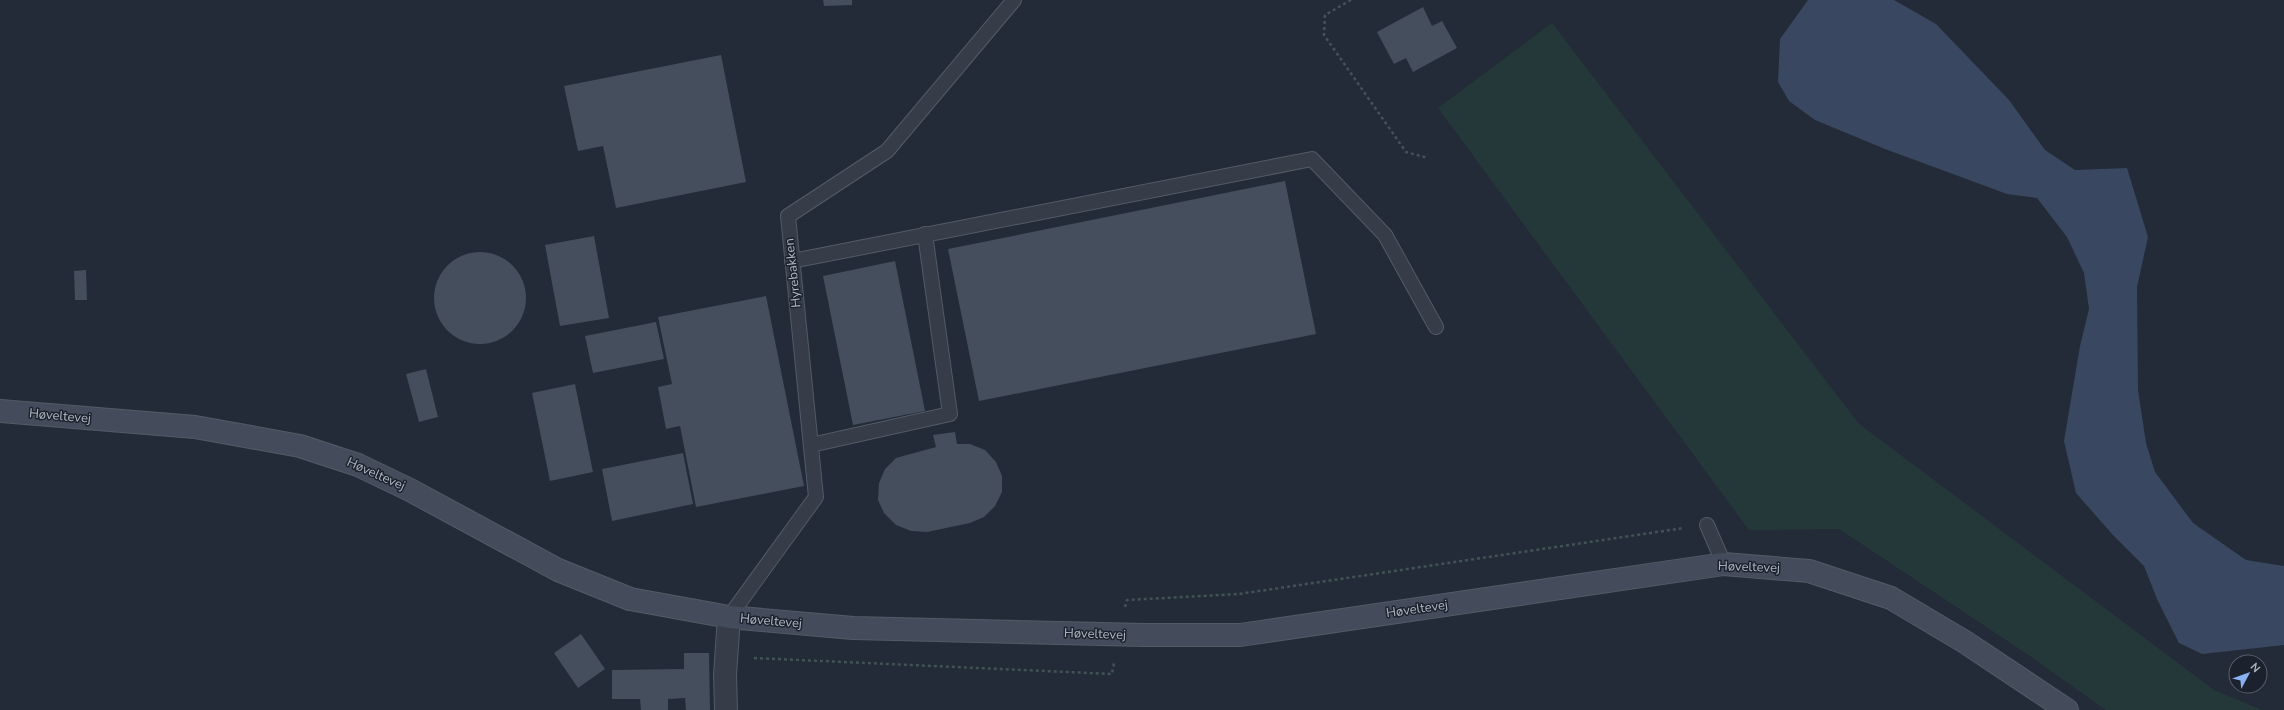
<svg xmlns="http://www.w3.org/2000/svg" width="2284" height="710" font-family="'Nunito Sans',sans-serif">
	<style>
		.green { fill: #253839 }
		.water { fill: #394860 }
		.building { fill: #444e5c }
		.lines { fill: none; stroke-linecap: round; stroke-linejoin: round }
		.lane-casing { stroke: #535b66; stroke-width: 16 }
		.street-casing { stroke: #535b66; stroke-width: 24 }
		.secondary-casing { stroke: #535b66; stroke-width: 24 }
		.path { stroke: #425356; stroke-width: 2.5; stroke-dasharray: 3 3; stroke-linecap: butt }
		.lane { stroke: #363d48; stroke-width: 14 }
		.street { stroke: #363d48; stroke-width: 22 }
		.secondary { stroke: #444c5b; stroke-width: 22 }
		.labels { text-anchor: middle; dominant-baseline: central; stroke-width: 3; stroke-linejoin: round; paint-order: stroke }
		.street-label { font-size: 13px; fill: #b0b8c4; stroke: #1b222d }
	</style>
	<rect width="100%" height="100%" fill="#222b37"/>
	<!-- green -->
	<path class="green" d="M1552,23L1859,424L2214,690L2262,710H2106L2027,654L1839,529L1749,530L1438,108Z"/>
	<!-- water -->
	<path class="water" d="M1808,0H1894L1936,24L2009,100L2045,150L2075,170L2127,168L2148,237L2137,287L2138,390L2146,443L2155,472L2193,523L2246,560L2284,566V645L2202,654L2179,643L2157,599L2144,566L2112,534L2076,493L2064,441L2080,346L2089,309L2084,273L2067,237L2037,198L2007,194L1885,149L1815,120L1789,101L1778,82L1780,39Z"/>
	<!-- building -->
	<g class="building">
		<path d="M823,0H852V5L824,6Z"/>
		<path d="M1423,7L1432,26L1442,21L1457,48L1413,72L1406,58L1394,64L1377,32Z"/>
		<path d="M721,55L746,182L616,208L603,146L578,151L564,86Z"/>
		<path d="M1285,181L1316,334L979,401L948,249Z"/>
		<path d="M594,236L609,318L560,326L545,245Z"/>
		<circle cx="480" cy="298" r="46"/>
		<path d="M895,261L925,411L853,425L823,276Z"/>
		<path d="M86,270L87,300H75L74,271Z"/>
		<path d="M766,296L804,486L696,507L680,426L666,429L658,387L672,384L658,317Z"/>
		<path d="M656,322L664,359L593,373L585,336Z"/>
		<path d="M426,369L438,417L419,422L406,374Z"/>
		<path d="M575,384L593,472L550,481L532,393Z"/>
		<path d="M955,432L957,444H970L985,450L996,462L1002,476V492L995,506L984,517L970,523L927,532L911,531L896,525L884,513L878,500L879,483L885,469L896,458L936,447L933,435Z"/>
		<path d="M683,453L693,504L612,521L602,469Z"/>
		<path d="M581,634L605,669L578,688L554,653Z"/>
		<path d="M684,653H709L710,710H686L685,698L668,699V710H641L640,699H612V670L684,669Z"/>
	</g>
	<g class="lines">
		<!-- lane casing -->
		<g class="lane-casing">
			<g id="lane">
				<path d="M792,261L1312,159L1385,235L1436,327"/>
				<path d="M811,445L950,414L925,234"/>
				<path d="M1707,525L1724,564"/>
				<path d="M729,617L816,497L788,216L887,151L1014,0"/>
			</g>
		</g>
		<!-- street casing -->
		<g class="street-casing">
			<path id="street" d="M726,710L725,675L729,617"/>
		</g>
		<!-- secondary casing -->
		<g class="secondary-casing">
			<path id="secondary" d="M0,411L195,427L300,446L358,465L410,490L558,570L630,599L729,617L853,628L1144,635H1240L1724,564L1809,571L1891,598L1965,642L2067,710"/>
		</g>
		<!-- path -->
		<g class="path">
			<path d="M1351,0L1325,15L1324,35L1406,152L1428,158"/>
			<path d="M1125,607L1127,600L1239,594L1684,528"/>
			<path d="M754,658L1112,674L1114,663"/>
		</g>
		<!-- lane -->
		<use href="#lane" class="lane"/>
		<!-- street -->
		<use href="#street" class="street"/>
		<!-- secondary -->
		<use href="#secondary" class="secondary"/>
	</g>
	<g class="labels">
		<!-- street labels -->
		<g class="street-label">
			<text transform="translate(793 273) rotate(-96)">Hyrebakken</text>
			<text transform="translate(60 416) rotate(5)">Høveltevej</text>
			<text transform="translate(376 474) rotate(24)">Høveltevej</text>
			<text transform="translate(1749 567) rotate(2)">Høveltevej</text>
			<text transform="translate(1417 609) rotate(-8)">Høveltevej</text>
			<text transform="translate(771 621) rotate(5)">Høveltevej</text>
			<text transform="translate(1095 634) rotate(2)">Høveltevej</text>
		</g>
	</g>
	<!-- north arrow -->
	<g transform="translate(2248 674) rotate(49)"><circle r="19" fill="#1b222d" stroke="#575e69"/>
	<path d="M0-3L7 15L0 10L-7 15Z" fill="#89b0f1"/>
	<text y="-6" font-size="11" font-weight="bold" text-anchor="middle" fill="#b0b8c4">N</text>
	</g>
</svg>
